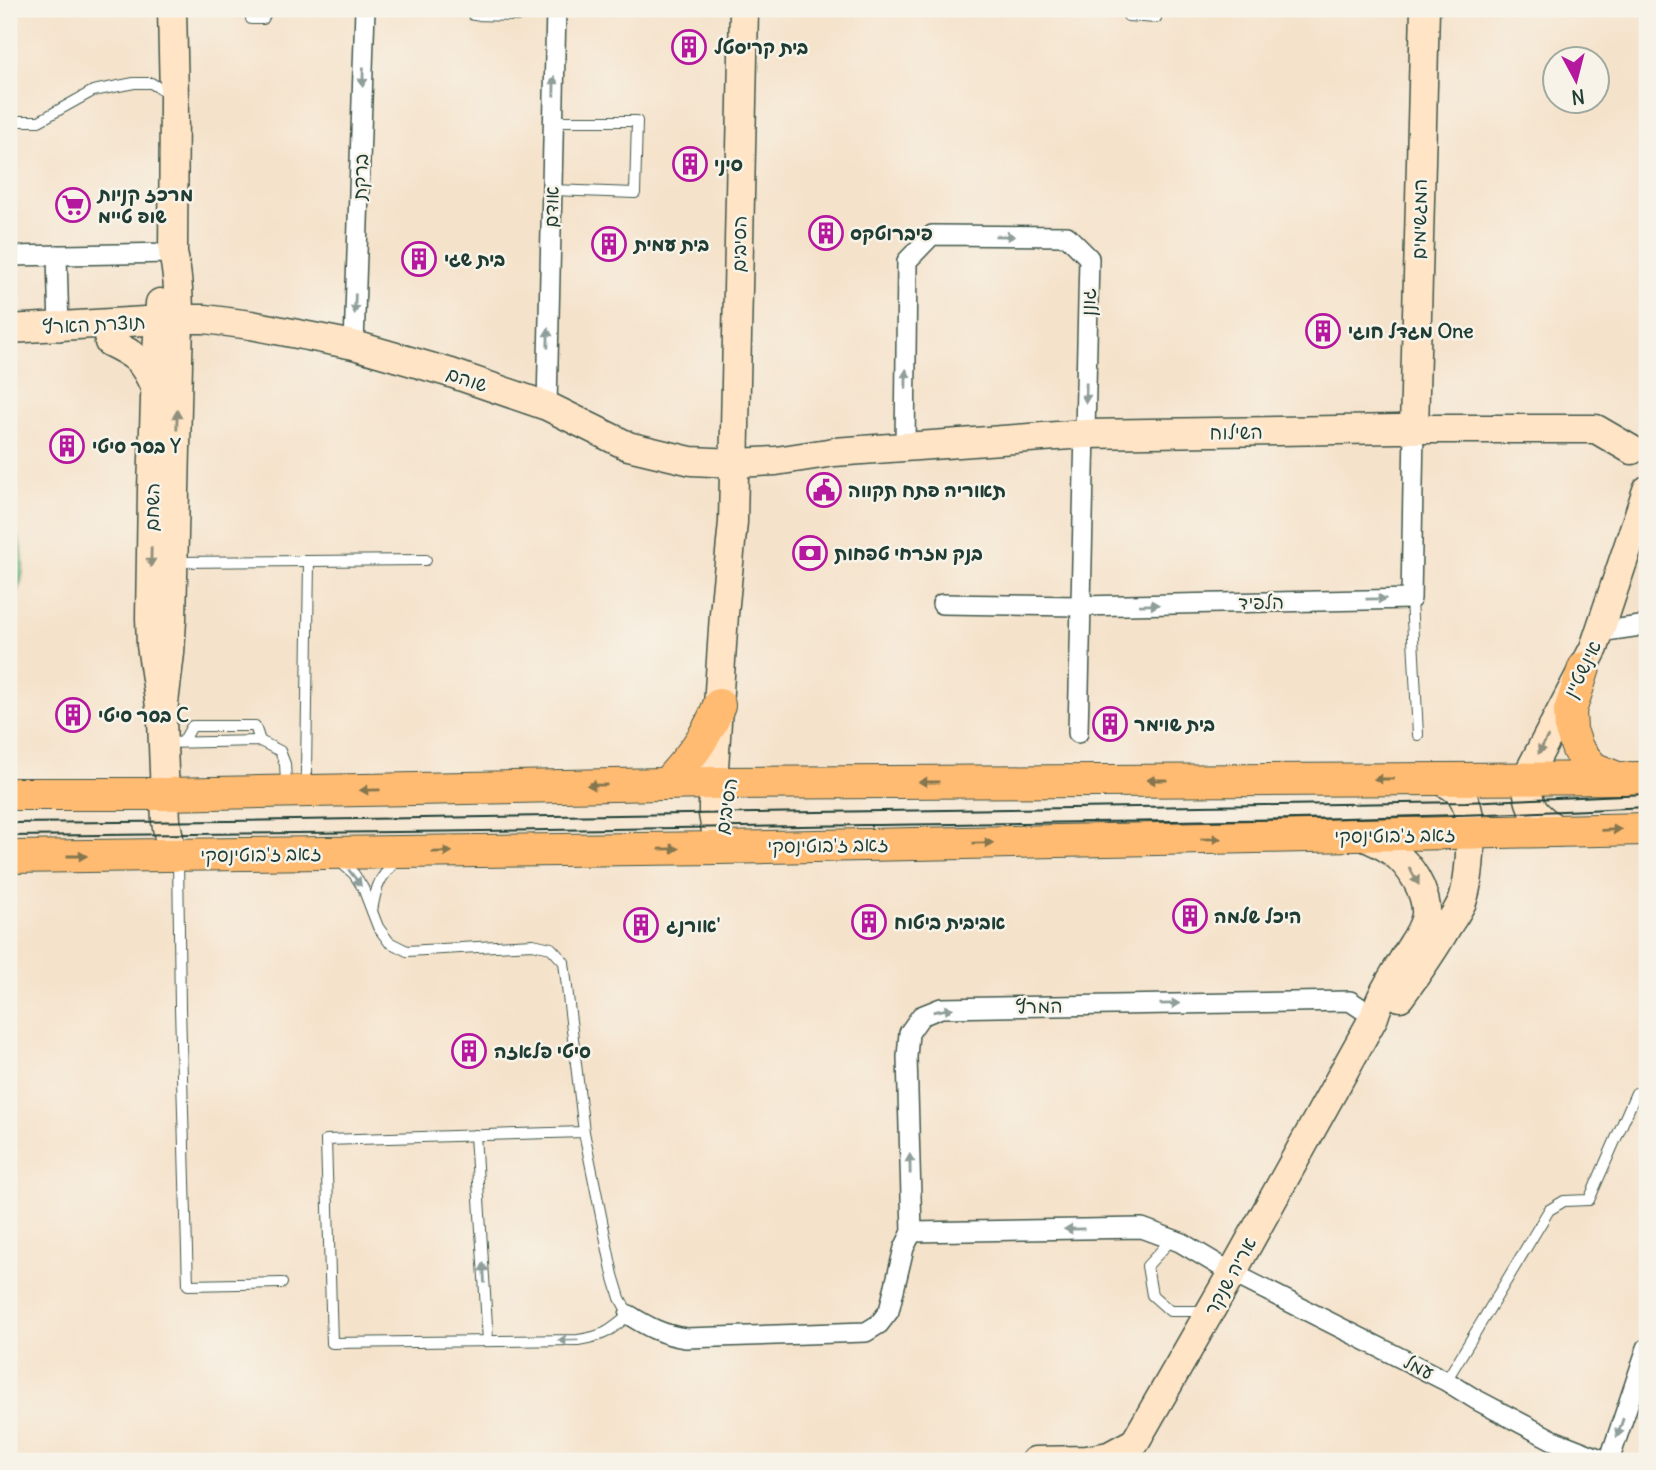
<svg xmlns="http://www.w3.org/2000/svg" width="1656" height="1470" font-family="Delius,'Playpen Sans Hebrew',sans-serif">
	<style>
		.park { fill: url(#park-dots); stroke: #4c8664; stroke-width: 2 }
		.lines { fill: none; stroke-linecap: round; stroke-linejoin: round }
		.lane-casing { stroke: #3f564a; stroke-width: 12 }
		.street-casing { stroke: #3f564a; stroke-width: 22 }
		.secondary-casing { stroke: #3f564a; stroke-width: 31 }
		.primary-casing { stroke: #3f564a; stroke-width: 34 }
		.lane { stroke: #fff; stroke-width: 10 }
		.street { stroke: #fff; stroke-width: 19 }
		.secondary { stroke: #ffe4c6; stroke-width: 28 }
		.primary { stroke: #ffbb71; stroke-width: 32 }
		.tram { stroke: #1f3d34; stroke-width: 2 }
		.oneway { fill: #8f9e9a }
		.oneway2 { fill: #8f907d }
		.oneway3 { fill: #84764f }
		.labels { text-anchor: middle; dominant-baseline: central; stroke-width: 5; stroke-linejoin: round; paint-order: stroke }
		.poi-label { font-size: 19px; font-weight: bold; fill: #1f3d34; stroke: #f7f3e8; text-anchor: start }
		.street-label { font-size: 19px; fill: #1f3d34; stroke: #f7f3e8 }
	</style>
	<defs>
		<pattern id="park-dots" width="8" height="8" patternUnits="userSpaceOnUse" patternTransform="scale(1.75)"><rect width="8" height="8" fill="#79cf94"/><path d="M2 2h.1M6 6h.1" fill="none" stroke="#63a97a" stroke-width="1.8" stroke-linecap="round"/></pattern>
	</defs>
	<rect width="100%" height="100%" fill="#f7f3e8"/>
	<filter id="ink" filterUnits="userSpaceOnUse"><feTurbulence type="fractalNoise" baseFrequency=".0143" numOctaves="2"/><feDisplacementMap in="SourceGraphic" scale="14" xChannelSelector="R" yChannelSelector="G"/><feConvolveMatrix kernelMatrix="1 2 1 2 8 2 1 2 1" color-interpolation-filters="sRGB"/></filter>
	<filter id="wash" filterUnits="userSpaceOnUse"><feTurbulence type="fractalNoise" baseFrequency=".00686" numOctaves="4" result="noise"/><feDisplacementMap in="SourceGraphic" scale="28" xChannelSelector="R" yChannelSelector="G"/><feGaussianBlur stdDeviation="1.57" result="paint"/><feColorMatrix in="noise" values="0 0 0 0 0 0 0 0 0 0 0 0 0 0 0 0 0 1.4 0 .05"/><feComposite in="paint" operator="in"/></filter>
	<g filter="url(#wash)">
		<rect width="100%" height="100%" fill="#f5e2ca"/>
		<!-- park -->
		<path class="park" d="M9,521C27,546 28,580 9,605Z"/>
	</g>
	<g filter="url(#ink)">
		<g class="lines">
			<!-- lane casing -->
			<g class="lane-casing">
				<g id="lane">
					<path d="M473,9V15L521,16V9"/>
					<path d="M1128,9V16L1156,18"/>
					<path d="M251,19H263L268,9"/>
					<path d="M9,121H39L93,91L134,83H151L171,95"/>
					<path d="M552,190L635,193L637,121H553"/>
					<path d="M175,562L426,560"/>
					<path d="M1411,599L1418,735"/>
					<path d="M183,742L192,726H255L260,741"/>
					<path d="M163,743L260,741L280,751L285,764L286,782L289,786"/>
					<path d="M306,772L309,561"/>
					<path d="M178,858L180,1008L188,1285L282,1283"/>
					<path d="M339,861L354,874L363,888L378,927L389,942L407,951L533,944L551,948L564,962L584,1132L613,1275L620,1298L629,1315C609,1332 604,1336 578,1340L332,1343L326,1140L584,1132"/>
					<path d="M372,911C376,886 379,878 397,860"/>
					<path d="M475,1135L488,1341"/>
					<path d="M1172,1239L1147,1266L1152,1295L1170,1311H1206"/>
					<path d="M1446,1381L1549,1210L1564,1201L1589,1200L1636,1093"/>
				</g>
			</g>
			<!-- street casing -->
			<g class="street-casing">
				<g id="street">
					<path d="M57,255L59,331"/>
					<path d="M9,256L173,253"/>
					<path d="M354,345L365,9"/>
					<path d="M547,406L556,9"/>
					<path d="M905,447L907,261L932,235L1067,236L1089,258L1078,733"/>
					<path d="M942,604L1080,606L1411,599L1414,429"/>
					<path d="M1599,632L1647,625"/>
					<path d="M912,1232L1142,1228L1180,1242L1232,1273L1446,1381L1475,1399L1553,1440L1606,1461"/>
					<path d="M629,1315C648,1327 663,1335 686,1338L866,1332L879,1324L889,1311L904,1248L912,1232L907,1057L909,1033L921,1016L941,1008L1350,1001L1374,1017"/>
					<path d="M1609,1461L1647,1348"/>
				</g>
			</g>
			<!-- secondary casing -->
			<g class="secondary-casing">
				<g id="secondary">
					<path d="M160,303L156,370L152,489L150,618L151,645L162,720L166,822L172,855"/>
					<path d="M9,329L179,319H205L251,325L354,345L451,373L547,406L628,446L691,461L735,463L776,461L834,452L1085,434L1398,429H1596L1632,450"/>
					<path d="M109,342C136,355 143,360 155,388"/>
					<path d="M1414,429L1425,9"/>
					<path d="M162,720L170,653L172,620L179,319C179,296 178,275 173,253L174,97L172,9"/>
					<path d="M1559,832C1533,813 1529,811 1526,778L1594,648L1647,490"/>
					<path d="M719,848L713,814V783L724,614L733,522L744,9"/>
					<path d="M1400,997C1417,974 1434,950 1448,925C1453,918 1458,910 1462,902C1470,880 1476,815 1462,796C1455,786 1446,783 1435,779"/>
					<path d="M1035,1461L1087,1460L1109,1456L1135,1442L1232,1273L1374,1017C1381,993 1396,972 1409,950C1416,939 1424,928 1426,915C1427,904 1422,889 1416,879C1403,856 1386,845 1362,836"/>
				</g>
			</g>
			<!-- primary casing -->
			<g class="primary-casing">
				<g id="primary">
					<path d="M1584,668L1570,711L1571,730L1578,750L1593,768L1617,778"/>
					<path d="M666,784C688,760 708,736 719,705"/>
					<path d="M9,794H164L713,783L1647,778"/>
					<path d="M9,857L719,848L1647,829"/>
				</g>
			</g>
			<!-- lane -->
			<use href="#lane" class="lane"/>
			<!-- street -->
			<use href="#street" class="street"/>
			<!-- secondary -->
			<use href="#secondary" class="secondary"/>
			<!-- primary -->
			<use href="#primary" class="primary"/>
			<!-- tram -->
			<g class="tram">
				<path d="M9,823L228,821L1466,802L1647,794"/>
				<path d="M9,836C294,835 580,829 865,825C1126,821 1387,821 1647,807"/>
			</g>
		</g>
		<!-- one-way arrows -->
		<defs><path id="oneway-solid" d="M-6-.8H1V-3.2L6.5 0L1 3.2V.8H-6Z" transform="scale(1.75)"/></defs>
		<g class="oneway">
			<use href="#oneway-solid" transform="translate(363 77) rotate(92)"/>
			<use href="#oneway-solid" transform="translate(554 86) rotate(-89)"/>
			<use href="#oneway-solid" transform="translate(1005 236) rotate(1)"/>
			<use href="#oneway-solid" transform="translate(355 304) rotate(92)"/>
			<use href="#oneway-solid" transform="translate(548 338) rotate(-89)"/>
			<use href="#oneway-solid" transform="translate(906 379) rotate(-89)"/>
			<use href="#oneway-solid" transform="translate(1086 393) rotate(91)"/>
			<use href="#oneway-solid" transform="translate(1376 599) rotate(-1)"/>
			<use href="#oneway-solid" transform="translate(1149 605) rotate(-1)"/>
			<use href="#oneway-solid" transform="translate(355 878) rotate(52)"/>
			<use href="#oneway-solid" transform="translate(1170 1004) rotate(-1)"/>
			<use href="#oneway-solid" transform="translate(943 1010) rotate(-10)"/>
			<use href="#oneway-solid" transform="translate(910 1164) rotate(-91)"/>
			<use href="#oneway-solid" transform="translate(1074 1229) rotate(179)"/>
			<use href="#oneway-solid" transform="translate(484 1273) rotate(-93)"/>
			<use href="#oneway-solid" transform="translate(568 1340) rotate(179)"/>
			<use href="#oneway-solid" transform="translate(1620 1428) rotate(109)"/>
		</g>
		<g class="oneway2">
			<use href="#oneway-solid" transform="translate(177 420) rotate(-89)"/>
			<use href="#oneway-solid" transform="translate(151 557) rotate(91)"/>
			<use href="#oneway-solid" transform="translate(1543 745) rotate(118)"/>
			<use href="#oneway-solid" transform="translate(1414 876) rotate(61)"/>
		</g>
		<g class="oneway3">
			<use href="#oneway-solid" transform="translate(1384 779) rotate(180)"/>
			<use href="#oneway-solid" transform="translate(1157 780) rotate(180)"/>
			<use href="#oneway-solid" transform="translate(929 782) rotate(180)"/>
			<use href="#oneway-solid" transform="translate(597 785) rotate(179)"/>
			<use href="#oneway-solid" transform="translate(370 790) rotate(179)"/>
			<use href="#oneway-solid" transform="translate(1611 830) rotate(-2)"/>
			<use href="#oneway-solid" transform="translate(1211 839) rotate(-1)"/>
			<use href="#oneway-solid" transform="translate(983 843) rotate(-1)"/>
			<use href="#oneway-solid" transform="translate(669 849) rotate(-1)"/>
			<use href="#oneway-solid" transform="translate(442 852) rotate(-1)"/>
			<use href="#oneway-solid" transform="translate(77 856)"/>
		</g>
	</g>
	<!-- icons -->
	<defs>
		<g id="building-ring" transform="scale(1.75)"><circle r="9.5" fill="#f7f3e8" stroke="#b5179e" stroke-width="1.5"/><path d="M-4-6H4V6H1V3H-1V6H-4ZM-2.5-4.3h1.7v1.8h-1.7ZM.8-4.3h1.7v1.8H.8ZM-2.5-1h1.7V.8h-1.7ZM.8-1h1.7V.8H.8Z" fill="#b5179e"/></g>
		<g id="supermarket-ring" transform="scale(1.75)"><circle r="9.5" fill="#f7f3e8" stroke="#b5179e" stroke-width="1.5"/><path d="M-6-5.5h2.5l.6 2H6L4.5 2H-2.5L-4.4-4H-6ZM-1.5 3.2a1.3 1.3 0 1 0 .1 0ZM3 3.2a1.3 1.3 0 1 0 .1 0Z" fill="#b5179e"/></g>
		<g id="civic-ring" transform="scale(1.75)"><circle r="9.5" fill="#f7f3e8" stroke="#b5179e" stroke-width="1.5"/><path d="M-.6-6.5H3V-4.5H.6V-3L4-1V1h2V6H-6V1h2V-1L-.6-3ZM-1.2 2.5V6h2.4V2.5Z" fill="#b5179e"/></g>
		<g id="bank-ring" transform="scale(1.75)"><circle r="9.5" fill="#f7f3e8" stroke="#b5179e" stroke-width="1.5"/><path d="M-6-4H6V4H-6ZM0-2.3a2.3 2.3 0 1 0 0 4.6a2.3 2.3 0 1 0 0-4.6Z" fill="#b5179e"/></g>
	</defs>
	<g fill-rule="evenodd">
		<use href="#building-ring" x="689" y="47"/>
		<use href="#building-ring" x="690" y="164"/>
		<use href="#supermarket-ring" x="73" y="205"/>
		<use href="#building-ring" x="826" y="233"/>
		<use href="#building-ring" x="609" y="244"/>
		<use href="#building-ring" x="419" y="259"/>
		<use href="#building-ring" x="1323" y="331"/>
		<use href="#building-ring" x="67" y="446"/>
		<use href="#civic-ring" x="824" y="490"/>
		<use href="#bank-ring" x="810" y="553"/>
		<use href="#building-ring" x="73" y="715"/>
		<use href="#building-ring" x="1110" y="724"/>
		<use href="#building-ring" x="1190" y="916"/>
		<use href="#building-ring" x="869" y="922"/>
		<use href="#building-ring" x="641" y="925"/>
		<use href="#building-ring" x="469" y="1051"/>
	</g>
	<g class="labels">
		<!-- poi labels -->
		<g class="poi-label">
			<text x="714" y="47">בית קריסטל</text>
			<text x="714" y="164">סיני</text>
			<text x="98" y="194">מרכז קניות<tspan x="98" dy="22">שופ טיימ</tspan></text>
			<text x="850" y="233">פיברוטקס</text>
			<text x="634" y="244">בית עמית</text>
			<text x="444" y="259">בית שגי</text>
			<text x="1348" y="331">מגדל חוגי One</text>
			<text x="92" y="446">בסר סיטי Y</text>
			<text x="848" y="490">תאוריה פתח תקווה</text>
			<text x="834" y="553">בנק מזרחי טפחות</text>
			<text x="98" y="715">בסר סיטי C</text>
			<text x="1134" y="724">בית שוימר</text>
			<text x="1214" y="916">היכל שלמה</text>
			<text x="894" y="922">אביבית ביטוח</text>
			<text x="666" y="925">אורנג'</text>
			<text x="494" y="1051">סיטי פלאזה</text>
		</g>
		<!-- street labels -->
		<g class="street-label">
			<text transform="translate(360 177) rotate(-88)">ברקת</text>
			<text transform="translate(551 207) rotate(-89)">אודם</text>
			<text transform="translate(1419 219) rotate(-89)">המגשימים</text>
			<text transform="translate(739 244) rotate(-89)">הסיבים</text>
			<text transform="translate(1088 302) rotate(-89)">גונן</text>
			<text transform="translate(94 324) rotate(-3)">תוצרת הארץ</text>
			<text transform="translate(467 379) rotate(19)">שוהם</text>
			<text transform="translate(1236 432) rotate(-1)">השילוח</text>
			<text transform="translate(152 507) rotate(-89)">השחם</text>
			<text transform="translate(1261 602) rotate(-1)">הלפיד</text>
			<text transform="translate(1582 669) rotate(-64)">אינשטיין</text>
			<text transform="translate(726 806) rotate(-81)">הסיבים</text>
			<text transform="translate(1395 835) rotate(-1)">זאב ז'בוטינסקי</text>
			<text transform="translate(828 845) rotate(-1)">זאב ז'בוטינסקי</text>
			<text transform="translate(261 854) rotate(-1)">זאב ז'בוטינסקי</text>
			<text transform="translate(1039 1006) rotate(-1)">המרץ</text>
			<text transform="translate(1230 1276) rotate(-61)">אריה שנקר</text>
			<text transform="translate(1419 1367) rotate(27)">עמל</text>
		</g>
	</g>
	<!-- margin -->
	<rect width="1656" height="1470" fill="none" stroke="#f7f3e8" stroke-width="35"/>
	<!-- north arrow -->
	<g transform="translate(1576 80) rotate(173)"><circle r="33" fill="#f7f3e8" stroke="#a1aaa0" stroke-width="2"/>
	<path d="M0-5L12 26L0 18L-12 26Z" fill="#b5179e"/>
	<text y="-10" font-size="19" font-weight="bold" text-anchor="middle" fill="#1f3d34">N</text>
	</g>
</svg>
